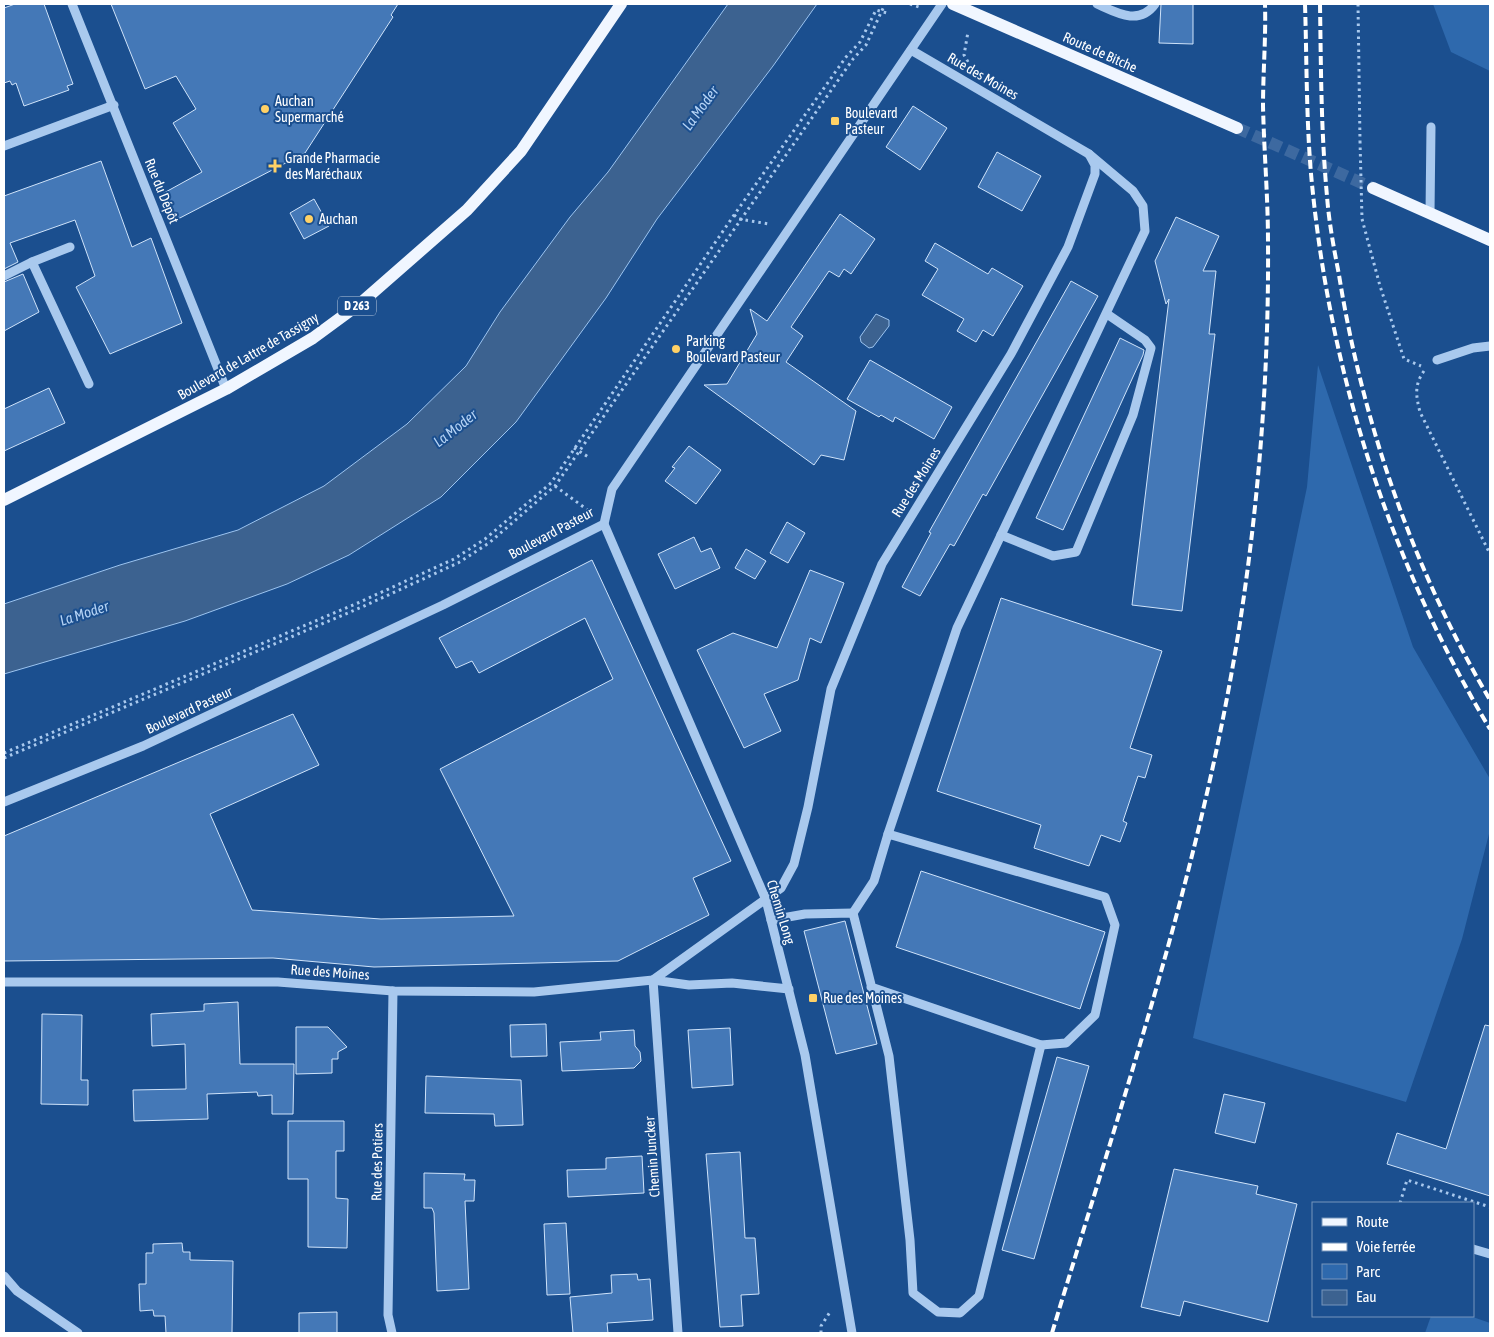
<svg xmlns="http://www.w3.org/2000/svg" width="1494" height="1337" font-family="'Asap Condensed',sans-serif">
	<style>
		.green { fill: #2e69ad }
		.water { fill: #3c6290; stroke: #9cc4f0 }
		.building { fill: #4478b7; stroke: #cfe3fa }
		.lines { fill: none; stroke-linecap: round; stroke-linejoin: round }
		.major-tunnel { stroke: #3d69a0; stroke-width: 12; stroke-dasharray: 12 6; stroke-linecap: butt }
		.path { stroke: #a9c9ee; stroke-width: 3; stroke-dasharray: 2.5 4; stroke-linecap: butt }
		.minor { stroke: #a9c9ee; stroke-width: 9 }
		.major { stroke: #f0f6ff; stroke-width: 12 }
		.rail { stroke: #fff; stroke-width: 4; stroke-dasharray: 9 4; stroke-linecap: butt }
		.path-bridge { stroke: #a9c9ee; stroke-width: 3; stroke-dasharray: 2.5 4; stroke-linecap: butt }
		.poi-dot { fill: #ffd166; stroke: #1b4f8f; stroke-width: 2 }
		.labels { text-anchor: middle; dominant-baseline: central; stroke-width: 4; stroke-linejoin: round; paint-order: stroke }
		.shield { fill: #1b4f8f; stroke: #bbcadd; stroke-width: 1 }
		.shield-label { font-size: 12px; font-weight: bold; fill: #fff }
		.street-label { font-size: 14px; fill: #fff; stroke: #1b4f8f }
		.poi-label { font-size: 14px; fill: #fff; stroke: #1b4f8f; text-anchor: start }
		.water-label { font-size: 15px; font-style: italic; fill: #b5d3f5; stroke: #1b4f8f }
	</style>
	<rect width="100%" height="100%" fill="#1b4f8f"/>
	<!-- green -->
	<g class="green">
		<path d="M1433,4H1490V71L1451,52Z"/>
		<path d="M1318,365L1413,647L1490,779V830L1462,939L1406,1102L1193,1038L1307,487Z"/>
		<path d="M1431,1316H1470L1490,1323V1333H1425Z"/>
	</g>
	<!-- water -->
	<g class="water">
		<path d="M728,4H817L773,66L657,219L606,298L516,422L441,497L349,555L287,584L185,621L4,674V604L120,565L238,530L324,486L407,424L466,366L500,312L570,217L608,172Z"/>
		<path d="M876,314L889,320V326L873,347L869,348L861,342L860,337Z"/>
	</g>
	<!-- building -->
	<g class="building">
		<path d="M15,4H44L73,84L67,86L69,90L24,106L16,83L12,85L10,81L4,83V8Z"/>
		<path d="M111,4H398L391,15L393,17L305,153L176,220L162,194L202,172L173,123L196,109L176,76L145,89Z"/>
		<path d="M1161,4H1193V44L1159,43Z"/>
		<path d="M913,106L947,128L920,170L886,147Z"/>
		<path d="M997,152L1041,176L1022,211L978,187Z"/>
		<path d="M101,161L132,247L151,238L182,323L110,354L76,287L95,276L75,220L10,243L18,262L4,269V196Z"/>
		<path d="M314,199L329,226L304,239L290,213Z"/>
		<path d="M840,214L875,239L851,274L844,269L839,277L829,271L791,327L803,336L786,362L856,411L844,460L821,455L814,465L704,385L727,384L757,334L750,309L767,321Z"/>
		<path d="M1176,217L1219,236L1203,271H1216L1209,334H1215L1182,611L1132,605L1169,299L1166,304L1155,261Z"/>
		<path d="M935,243L988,274L992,268L1023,286L993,336L983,330L976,342L957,331L964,319L922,295L938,269L925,261Z"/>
		<path d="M23,274L39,312L4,331V282Z"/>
		<path d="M1071,281L1098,296L986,496L983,494L954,546L950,544L920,596L902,587L931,533L929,532Z"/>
		<path d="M1120,338L1144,350L1143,355L1063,530L1036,518Z"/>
		<path d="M870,360L952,407L934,439L895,417L893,422L881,415L879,417L847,399Z"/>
		<path d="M49,388L65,423L4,451V409Z"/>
		<path d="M689,446L721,470L696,504L665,481L675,468L672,467Z"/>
		<path d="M787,522L805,533L788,563L770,553Z"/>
		<path d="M694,537L701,552L711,548L720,568L675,589L658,554Z"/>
		<path d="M746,549L766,561L755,579L735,568Z"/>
		<path d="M592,560L731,861L693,878L709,915L618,961L374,967L273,958L4,961V836L293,714L319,765L210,814L252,910L381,919L514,916L440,769L613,679L585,618L479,673L472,661L456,668L439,638Z"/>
		<path d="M810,570L844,583L821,643L810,638L798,680L764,694L781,731L744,748L697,650L733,633L777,648Z"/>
		<path d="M1001,598L1162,651L1130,748L1152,755L1145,778L1138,776L1123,821L1127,823L1120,842L1101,835L1089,866L1034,848L1041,825L937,791Z"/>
		<path d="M921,871L1105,932L1080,1009L896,947Z"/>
		<path d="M845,921L877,1044L836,1054L804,931Z"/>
		<path d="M238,1002L240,1064H294L293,1114H272V1095L258,1096L257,1092L207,1094L208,1119L134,1121L133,1090L186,1089L185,1044L152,1046L151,1014L204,1011V1004Z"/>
		<path d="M42,1014L82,1015L81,1080H88V1105L41,1104Z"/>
		<path d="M546,1024L547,1056L511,1057L510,1025Z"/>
		<path d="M1485,1025L1490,1026V1196L1387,1164L1397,1133L1446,1149Z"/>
		<path d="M296,1027H328L347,1047L338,1052V1059H332V1073L296,1074Z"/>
		<path d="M730,1028L733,1085L692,1088L688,1030Z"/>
		<path d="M634,1030L635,1046L640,1052L641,1061L634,1068L562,1071L560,1042L601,1040L600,1032Z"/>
		<path d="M1057,1057L1089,1066L1034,1259L1002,1250Z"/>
		<path d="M426,1076L521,1080L523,1125L495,1126L494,1114L425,1113Z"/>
		<path d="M1224,1094L1265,1103L1255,1143L1215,1133Z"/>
		<path d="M288,1121H344V1151H336V1198L348,1199L347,1248L308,1247V1179H288Z"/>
		<path d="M740,1152L745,1238H755L759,1294L741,1295L743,1326L720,1327L706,1154Z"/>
		<path d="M642,1156L644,1193L568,1197L567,1170L606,1169V1158Z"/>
		<path d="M1174,1169L1258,1186L1256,1194L1297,1204L1268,1322L1184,1301L1180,1316L1141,1307Z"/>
		<path d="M424,1173L465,1174L464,1180H475L474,1201H465L469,1289L437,1291L434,1213L432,1208H424Z"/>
		<path d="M566,1223L570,1294L547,1295L544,1224Z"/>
		<path d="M182,1243L183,1252H190V1260L233,1261L232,1333H166L165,1316H154L153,1310L140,1311L139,1284H146V1253H153V1244Z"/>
		<path d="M637,1274L638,1280L650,1279L653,1320L607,1323L608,1333H573L570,1297L612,1293L611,1275Z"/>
		<path d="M337,1312V1333H299V1313Z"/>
	</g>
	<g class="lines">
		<!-- major-tunnel -->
		<path class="major-tunnel" d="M1237,128L1373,188"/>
		<!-- path -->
		<g class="path">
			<path d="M910,4L919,7"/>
			<path d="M1358,4L1360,141"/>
			<path d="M968,62L964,55L968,32"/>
			<path d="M734,215L739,219L769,224"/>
			<path d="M1362,219L1380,286L1404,359L1421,366"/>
			<path d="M1424,371C1414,385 1416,396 1420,412L1490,554"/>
			<path d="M574,448L590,458"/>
			<path d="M555,486L589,511"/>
			<path d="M4,753L360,602L454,559L485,539L551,483L734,215L846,57L860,42L876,10L887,13"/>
			<path d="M4,758L362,607L458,563L489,543L555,486L853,59L866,45L885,4"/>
			<path d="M1400,1203L1407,1180L1490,1207"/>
			<path d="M821,1333V1326L830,1312"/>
		</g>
		<!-- minor -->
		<g class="minor">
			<path d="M72,4L226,389"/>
			<path d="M1097,4C1117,13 1139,26 1155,4"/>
			<path d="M4,146L114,105"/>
			<path d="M1430,213L1431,127"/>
			<path d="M32,262L70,247"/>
			<path d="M4,276L32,262L89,384"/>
			<path d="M1437,360L1473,348L1490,346"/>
			<path d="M604,524L766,900L805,1055L852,1333"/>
			<path d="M1001,535L1053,556L1076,552L1133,415L1151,348L1145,340L1107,314"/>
			<path d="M4,802L143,746L443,605L604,524L612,489L942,4"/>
			<path d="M888,834L957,628L1145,231L1143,206L1133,191L1089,154L911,50"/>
			<path d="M853,913L874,881L888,834L1105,897L1115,925L1095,1015L1066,1043L1041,1045"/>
			<path d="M771,920L805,914L853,913L889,1056L910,1240L913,1293L938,1312L960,1313L979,1296L1041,1045L871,987"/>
			<path d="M4,982H278L393,991L534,992L653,980L678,1333"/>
			<path d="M789,989L732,983L689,985L653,980L781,888L794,864L808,807L831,689L882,564L1011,354L1068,247L1095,174V165L1089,154"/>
			<path d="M1473,1249L1490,1254"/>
			<path d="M4,1276L17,1291L78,1333"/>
			<path d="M392,1333L388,1315L393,991"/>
		</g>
		<!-- major -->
		<g class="major">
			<path d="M953,4L1237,128"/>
			<path d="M1373,188L1490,240"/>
			<path d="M4,500L226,389L313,338L362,302L467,210L521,151L621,4"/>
		</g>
		<!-- rail -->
		<g class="rail">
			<path d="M1305,4C1307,67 1306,131 1313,194C1333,384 1392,565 1490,729"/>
			<path d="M1320,4C1321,68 1321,132 1327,196C1329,223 1334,249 1339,275C1363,424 1413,569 1490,700"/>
			<path d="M1052,1333C1122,1101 1201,869 1239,629C1259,501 1269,371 1268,242C1268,197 1264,151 1263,106C1263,72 1266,38 1265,4"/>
		</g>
		<!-- path-bridge -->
		<path class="path-bridge" d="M1360,141L1362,219"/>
	</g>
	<!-- markers -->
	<g class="poi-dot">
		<circle cx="265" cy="109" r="5"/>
		<rect x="830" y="116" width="10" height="10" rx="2.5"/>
		<path d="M272.5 158.5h5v5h5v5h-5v5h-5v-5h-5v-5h5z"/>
		<circle cx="309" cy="219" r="5"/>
		<circle cx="676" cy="349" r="5"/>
		<rect x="808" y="993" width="10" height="10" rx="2.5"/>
	</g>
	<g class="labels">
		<!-- shield labels -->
		<rect class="shield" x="338" y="296.5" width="38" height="19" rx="4"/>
		<g class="shield-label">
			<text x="357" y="306">D 263</text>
		</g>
		<!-- street labels -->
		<g class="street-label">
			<text transform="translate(1100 52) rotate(24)">Route de Bitche</text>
			<text transform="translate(983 76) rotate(30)">Rue des Moines</text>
			<text transform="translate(162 191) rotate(68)">Rue du Dépôt</text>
			<text transform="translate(248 356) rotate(-30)">Boulevard de Lattre de Tassigny</text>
			<text transform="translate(916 482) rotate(-58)">Rue des Moines</text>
			<text transform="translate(551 533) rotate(-28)">Boulevard Pasteur</text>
			<text transform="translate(189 710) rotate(-25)">Boulevard Pasteur</text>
			<text transform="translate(781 912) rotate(73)">Chemin Long</text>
			<text transform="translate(330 972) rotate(4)">Rue des Moines</text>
			<text transform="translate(652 1157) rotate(-94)">Chemin Juncker</text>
			<text transform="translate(377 1162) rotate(-89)">Rue des Potiers</text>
		</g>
		<!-- poi labels -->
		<g class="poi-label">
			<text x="275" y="101">Auchan<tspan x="275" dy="16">Supermarché</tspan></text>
			<text x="845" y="113">Boulevard<tspan x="845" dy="16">Pasteur</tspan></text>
			<text x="285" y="158">Grande Pharmacie<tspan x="285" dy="16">des Maréchaux</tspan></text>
			<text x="319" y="219">Auchan</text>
			<text x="686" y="341">Parking<tspan x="686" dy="16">Boulevard Pasteur</tspan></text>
			<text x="823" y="998">Rue des Moines</text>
		</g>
		<!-- water labels -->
		<g class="water-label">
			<text transform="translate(700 108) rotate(-54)">La Moder</text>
			<text transform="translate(455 428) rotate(-38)">La Moder</text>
			<text transform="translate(84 613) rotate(-18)">La Moder</text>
		</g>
	</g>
	<!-- border -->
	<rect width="1494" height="1337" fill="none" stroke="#ffffff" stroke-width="10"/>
	<!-- legend -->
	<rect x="1312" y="1202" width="162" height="115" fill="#1b4f8f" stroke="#7695bc"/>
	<rect x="1322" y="1218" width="25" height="8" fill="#f0f6ff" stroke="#7695bc"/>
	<text x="1356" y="1227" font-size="15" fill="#ffffff">Route</text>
	<rect x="1322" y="1243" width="25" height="8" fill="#ffffff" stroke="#7695bc"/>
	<text x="1356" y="1252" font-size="15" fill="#ffffff">Voie ferrée</text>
	<rect x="1322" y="1264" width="25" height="15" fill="#2e69ad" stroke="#7695bc"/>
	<text x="1356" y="1277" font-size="15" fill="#ffffff">Parc</text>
	<rect x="1322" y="1290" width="25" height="15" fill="#3c6290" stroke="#7695bc"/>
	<text x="1356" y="1302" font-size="15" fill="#ffffff">Eau</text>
</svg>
